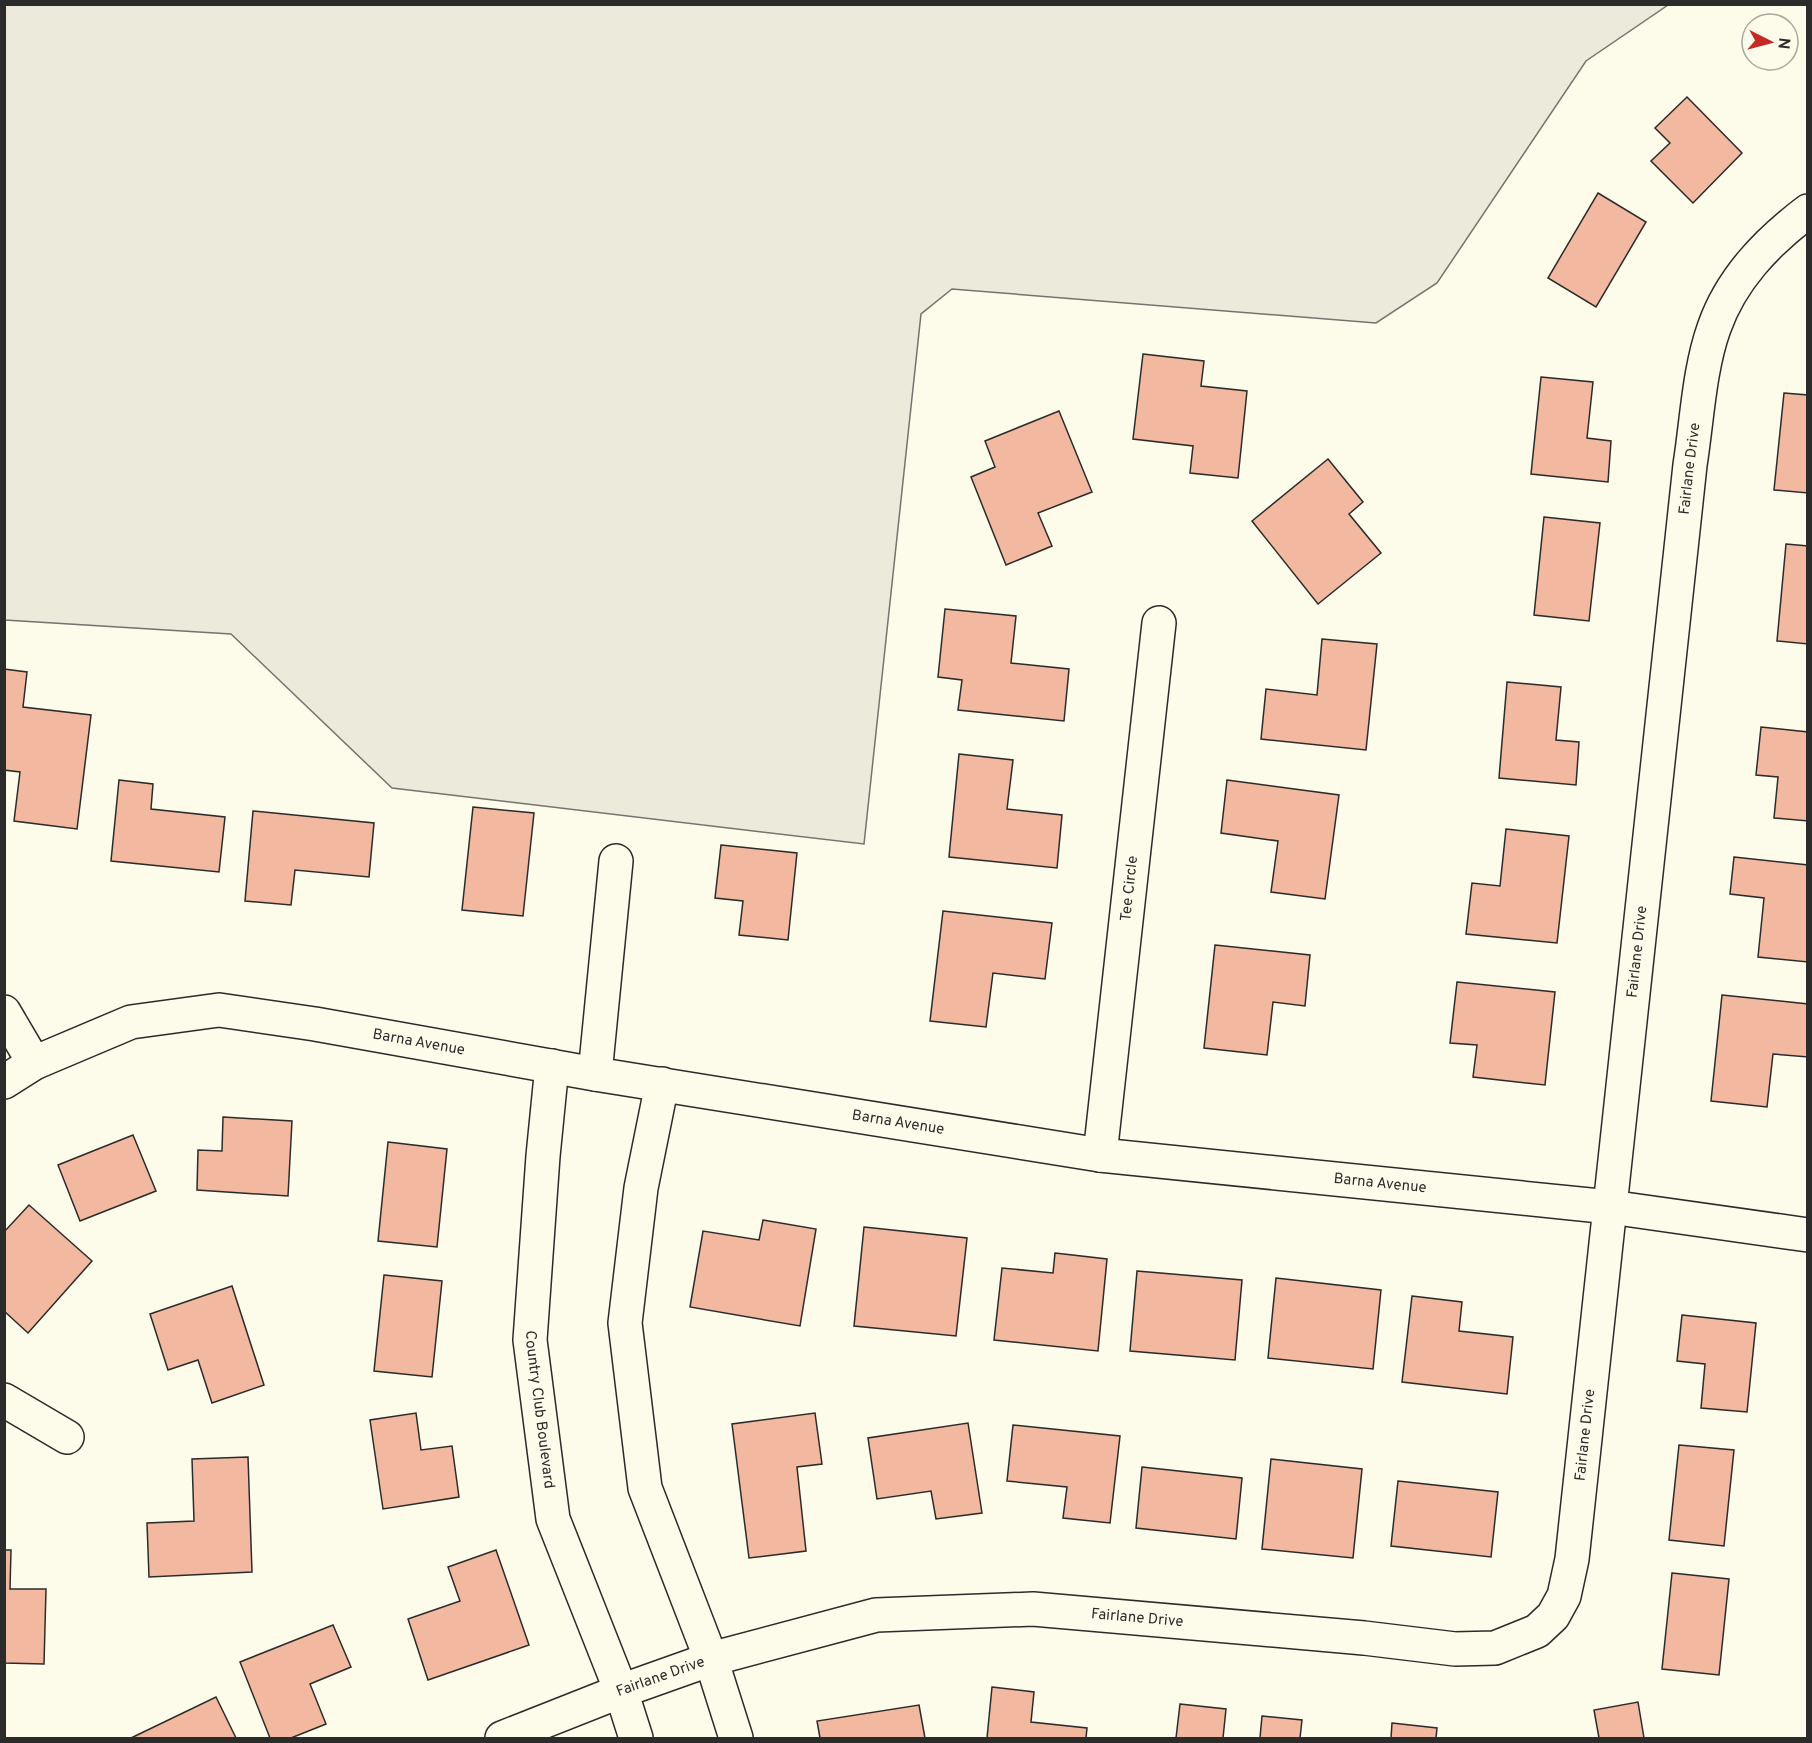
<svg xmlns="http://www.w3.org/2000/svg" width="1812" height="1743" font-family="Overpass,sans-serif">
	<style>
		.green { fill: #ecebdb; stroke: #74746e; stroke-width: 1.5 }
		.building { fill: #f2b8a0; stroke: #2b2b2b; stroke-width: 1.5 }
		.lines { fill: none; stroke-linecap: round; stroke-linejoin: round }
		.minor-casing { stroke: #2b2b2b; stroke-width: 36 }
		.minor { stroke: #fdfbea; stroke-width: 33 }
		.labels { text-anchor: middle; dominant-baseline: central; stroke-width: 4.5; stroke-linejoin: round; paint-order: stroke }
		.street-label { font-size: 15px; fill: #2b2b2b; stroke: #fdfbea }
	</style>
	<rect width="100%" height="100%" fill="#fdfbea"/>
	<!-- green -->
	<path class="green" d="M4,5L5,4L1668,5L1586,61L1437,283L1376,323L952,289L921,314L864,844L392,788L231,634L5,620Z"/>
	<!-- building -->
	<g class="building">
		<path d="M1687,97L1742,153L1693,203L1651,161L1670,143L1655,128Z"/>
		<path d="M1598,193L1646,222L1596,307L1548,278Z"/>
		<path d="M1143,354L1204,361L1201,386L1247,391L1238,478L1190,473L1193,446L1133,439Z"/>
		<path d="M1541,377L1593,382L1587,438L1611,441L1608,482L1531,474Z"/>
		<path d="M1784,393L1808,395V493L1774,490Z"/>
		<path d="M1059,411L1092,492L1038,513L1052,546L1006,565L971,477L995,467L985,441Z"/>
		<path d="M1328,459L1363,502L1349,514L1381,553L1318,604L1252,521Z"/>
		<path d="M1544,517L1600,523L1589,621L1534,615Z"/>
		<path d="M1786,544L1808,546V644L1777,641Z"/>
		<path d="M945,609L1016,616L1011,663L1069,669L1064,721L958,710L962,680L938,677Z"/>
		<path d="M1322,639L1377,644L1366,750L1261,739L1266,689L1317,695Z"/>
		<path d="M4,669L27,672L23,707L91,715L77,829L14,821L20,772L4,770Z"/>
		<path d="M1507,682L1561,687L1556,740L1579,742L1576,785L1499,778Z"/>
		<path d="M1761,727L1808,732V821L1774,818L1778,777L1756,775Z"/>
		<path d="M959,754L1013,760L1007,809L1062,815L1057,868L949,857Z"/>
		<path d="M119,780L153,784L151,809L225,817L219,872L111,861Z"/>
		<path d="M1227,780L1339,795L1325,899L1271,892L1278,841L1221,833Z"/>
		<path d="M473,807L534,813L523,916L462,910Z"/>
		<path d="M253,811L374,823L369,877L295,870L291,905L245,901Z"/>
		<path d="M1506,829L1569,836L1557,943L1466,934L1472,883L1500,886Z"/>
		<path d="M721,845L797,853L788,940L739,935L743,901L715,898Z"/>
		<path d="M1734,857L1808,865V962L1758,957L1764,898L1730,894Z"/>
		<path d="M943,911L1052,923L1045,979L993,973L986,1027L930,1021Z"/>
		<path d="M1215,945L1310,955L1305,1006L1273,1002L1267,1055L1204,1048Z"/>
		<path d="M1457,982L1555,992L1545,1085L1473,1077L1477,1045L1450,1043Z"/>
		<path d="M1722,995L1808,1004V1057L1773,1054L1767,1107L1711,1101Z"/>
		<path d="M223,1117L292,1121L288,1196L197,1190L198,1150L222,1151Z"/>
		<path d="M133,1135L156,1191L80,1221L58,1165Z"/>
		<path d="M388,1142L447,1149L437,1247L378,1241Z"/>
		<path d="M29,1205L92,1261L28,1333L4,1311V1232Z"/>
		<path d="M763,1220L816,1229L800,1326L690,1307L703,1231L759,1240Z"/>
		<path d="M864,1227L967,1238L956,1336L854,1326Z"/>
		<path d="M1055,1253L1107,1259L1098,1351L994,1340L1002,1268L1053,1273Z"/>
		<path d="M1137,1271L1242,1280L1235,1360L1130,1351Z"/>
		<path d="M384,1275L442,1281L432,1377L374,1371Z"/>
		<path d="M1276,1278L1381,1290L1373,1369L1268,1358Z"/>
		<path d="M232,1286L264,1385L212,1403L198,1360L168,1370L150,1314Z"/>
		<path d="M1412,1296L1462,1302L1459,1331L1513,1337L1507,1394L1402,1382Z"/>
		<path d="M1682,1315L1756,1323L1747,1412L1701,1408L1705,1364L1677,1361Z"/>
		<path d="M416,1413L421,1450L452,1446L459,1497L383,1509L370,1420Z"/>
		<path d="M815,1413L822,1464L797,1467L806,1551L749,1558L732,1424Z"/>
		<path d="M968,1423L982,1513L936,1519L931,1491L877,1499L868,1438Z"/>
		<path d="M1013,1425L1120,1436L1110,1523L1063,1518L1067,1487L1007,1481Z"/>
		<path d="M1679,1445L1734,1450L1724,1546L1669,1540Z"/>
		<path d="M248,1457L252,1572L149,1577L147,1523L194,1521L192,1459Z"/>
		<path d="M1271,1459L1362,1469L1353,1558L1262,1549Z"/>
		<path d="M1142,1467L1242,1478L1236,1539L1136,1528Z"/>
		<path d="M1398,1481L1498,1492L1491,1557L1391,1546Z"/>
		<path d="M4,1550H11L10,1589H46L44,1664L4,1663Z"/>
		<path d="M496,1550L529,1645L428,1680L408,1619L460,1601L448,1567Z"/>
		<path d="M1672,1573L1729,1579L1719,1675L1662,1669Z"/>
		<path d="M333,1625L351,1667L310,1684L326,1724L291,1738H270L240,1662Z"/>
		<path d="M992,1687L1034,1692L1031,1722L1087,1728L1086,1738H987Z"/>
		<path d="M216,1697L236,1738H131Z"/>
		<path d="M1638,1702L1644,1738H1599L1594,1710Z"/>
		<path d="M1180,1704L1226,1709L1223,1738H1176Z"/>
		<path d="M919,1705L925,1738H820L817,1721Z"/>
		<path d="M1262,1716L1302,1720L1300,1738H1260Z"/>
		<path d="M1392,1723L1437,1728L1436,1738H1391Z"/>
	</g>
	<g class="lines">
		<!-- minor casing -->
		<g class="minor-casing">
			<g id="minor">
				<path d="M4,1012L34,1063"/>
				<path id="s1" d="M552,1066L543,1156L530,1340L553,1519L621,1691L636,1738"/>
				<path d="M595,1074L616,861"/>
				<path id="s2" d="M4,1082L34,1063L131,1022L219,1010L315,1024L595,1074L1100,1155L1610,1207L1808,1235"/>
				<path d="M662,1084L641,1188L625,1323L645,1488L711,1659L736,1738"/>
				<path id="s3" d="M1100,1155L1159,623"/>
				<path d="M4,1400L67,1437"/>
				<path id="s4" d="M502,1738L621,1691L711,1659L876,1615L1033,1609L1364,1638L1455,1649L1495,1648L1537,1631L1553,1616L1564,1596L1572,1559L1690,465C1697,421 1699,370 1714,328C1731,279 1767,242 1808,211"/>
			</g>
		</g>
		<!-- minor -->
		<use href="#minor" class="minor"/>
	</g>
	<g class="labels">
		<!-- street labels -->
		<g class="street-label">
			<text stroke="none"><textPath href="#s4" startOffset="2240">Fairlane Drive</textPath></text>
			<text stroke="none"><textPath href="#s3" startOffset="268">Tee Circle</textPath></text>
			<text stroke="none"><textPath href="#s4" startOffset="1754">Fairlane Drive</textPath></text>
			<text stroke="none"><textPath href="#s2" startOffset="432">Barna Avenue</textPath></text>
			<text stroke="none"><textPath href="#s2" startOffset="918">Barna Avenue</textPath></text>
			<text stroke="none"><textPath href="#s2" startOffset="1404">Barna Avenue</textPath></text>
			<text stroke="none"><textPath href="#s1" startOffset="345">Country Club Boulevard</textPath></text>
			<text stroke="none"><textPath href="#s4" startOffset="1268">Fairlane Drive</textPath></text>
			<text stroke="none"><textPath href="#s4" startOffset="656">Fairlane Drive</textPath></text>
			<text stroke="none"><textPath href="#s4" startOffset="170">Fairlane Drive</textPath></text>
		</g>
	</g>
	<!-- border -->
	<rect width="1812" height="1743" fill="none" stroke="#2b2b2b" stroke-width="12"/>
	<!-- north arrow -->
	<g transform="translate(1770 42) rotate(96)"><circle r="28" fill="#fdfbea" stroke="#a9a89e" stroke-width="1.5"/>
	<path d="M0-4.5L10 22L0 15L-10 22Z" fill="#c62828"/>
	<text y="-9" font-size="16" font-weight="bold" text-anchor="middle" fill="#2b2b2b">N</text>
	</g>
</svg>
